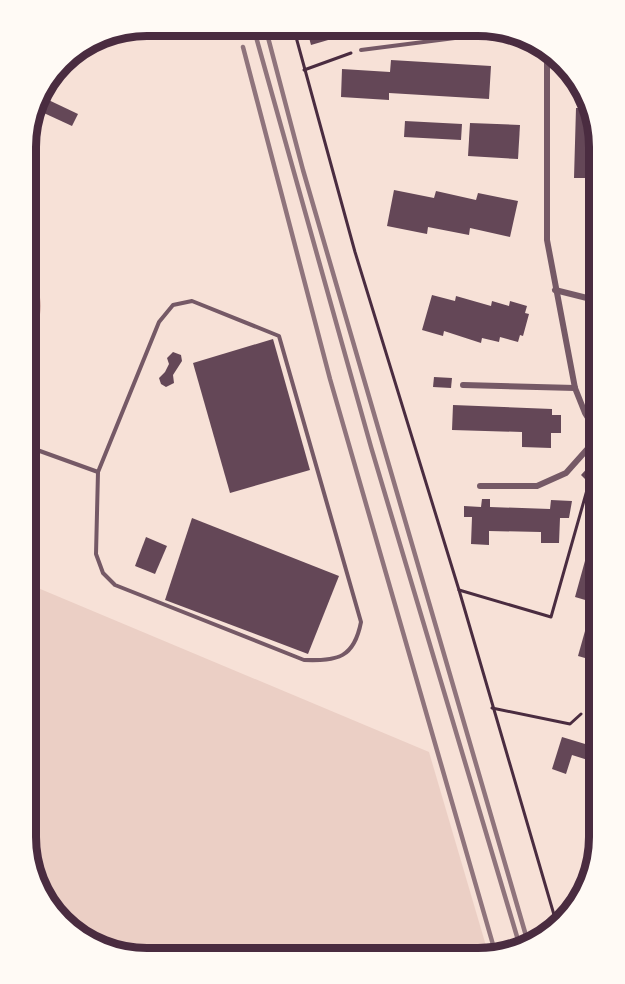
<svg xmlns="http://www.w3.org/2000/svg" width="625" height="984" font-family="'Fira Sans Condensed',sans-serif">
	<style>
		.green { fill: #ebcfc5 }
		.water { fill: #dcb8b0 }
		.building { fill: #644757 }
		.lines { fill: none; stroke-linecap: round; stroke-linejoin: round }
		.path { stroke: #4a2c40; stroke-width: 3 }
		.service { stroke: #755966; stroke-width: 4 }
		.minor { stroke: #755966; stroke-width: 6 }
		.rail { stroke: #8f747c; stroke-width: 4.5 }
		.rim { fill: none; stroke: #4a2c40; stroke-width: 8 }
	</style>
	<rect width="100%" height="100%" fill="#f7e1d7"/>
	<!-- green -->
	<path class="green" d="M26,583L429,752L489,956L130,957L73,933L35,883L26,837Z"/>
	<!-- water -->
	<path class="water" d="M26,277C46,292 46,320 26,335Z"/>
	<!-- building -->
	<g class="building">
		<path d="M317,27H332L335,38L311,45L307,30Z"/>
		<path d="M391,60L491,66L489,99L389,93V100L341,97L342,69L390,72Z"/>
		<path d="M38,95L78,114L72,126L33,108Z"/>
		<path d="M587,96L593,114L589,178H574L576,108H585Z"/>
		<path d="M405,121L462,124L461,140L404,137Z"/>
		<path d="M470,123L520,125L518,159L468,156Z"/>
		<path d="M588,183L599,184V192L588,191Z"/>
		<path d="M394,190L434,198L436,191L476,200L478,193L518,201L510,237L470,228L469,235L428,227L427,234L387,226Z"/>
		<path d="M593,195L599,197V225L586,221Z"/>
		<path d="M588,231L599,234V274L589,271L596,242L586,239Z"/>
		<path d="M432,295L455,301L456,296L491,306L492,301L509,306L510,301L527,306L525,313L529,314L523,336L520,335L518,342L500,337L499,342L482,338L481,343L444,331L443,336L422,330Z"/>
		<path d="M273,339L310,470L230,493L193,363Z"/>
		<path d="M173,352L181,355L182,361L173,375L174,383L166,387L161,384L159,378L165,372L169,364L167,358Z"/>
		<path d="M434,377L452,378L451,388L433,387Z"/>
		<path d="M453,405L552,409V415H561V433H551V448L522,447V432L452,430Z"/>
		<path d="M592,463L598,470L587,481L581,475Z"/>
		<path d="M482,499H490V507L550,509L551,500L572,501L569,518H560L559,543H541V532L489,531V545L471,544L472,517H464V506L481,507Z"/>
		<path d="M192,518L339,576L308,654L165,600Z"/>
		<path d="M599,525V604L575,597L588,550L591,551Z"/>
		<path d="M146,537L167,546L155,574L135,566Z"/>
		<path d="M585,631L599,635V662L578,656Z"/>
		<path d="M562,737L595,747L591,761L572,755L566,774L552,769Z"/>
	</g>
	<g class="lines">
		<!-- path -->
		<g class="path">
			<path d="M293,26L355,252L459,590L557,925"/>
			<path d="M304,70L351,53"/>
			<path d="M459,590L551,617L589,483L599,473"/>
			<path d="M492,708L570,724L581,714"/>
		</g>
		<!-- service -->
		<g class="service">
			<path d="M361,50L486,34"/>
			<path d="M192,301L279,336L361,622C354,658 338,661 304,660L115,585L103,573L96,554L98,472L159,322L173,305Z"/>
			<path d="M26,446L98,472"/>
		</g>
		<!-- minor -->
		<g class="minor">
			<path d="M484,28L487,34L535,43"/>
			<path d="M555,290L599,301"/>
			<path d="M463,385L575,388"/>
			<path d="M480,486H537L566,473L599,436L585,413L575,388L547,240V48"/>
			<path d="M589,707L599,713"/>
		</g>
		<!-- rail -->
		<g class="rail">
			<path d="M253,26L371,447L521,950"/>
			<path d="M265,26L303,170L529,946"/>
			<path d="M243,47L330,379L496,955"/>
		</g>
	</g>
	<!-- crop -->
	<path d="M0 0H625V984H0ZM147 36H478A111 111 0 0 1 589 147V837A111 111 0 0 1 478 948H147A111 111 0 0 1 36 837V147A111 111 0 0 1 147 36Z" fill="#fffaf5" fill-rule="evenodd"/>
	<path class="rim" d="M147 36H478A111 111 0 0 1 589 147V837A111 111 0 0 1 478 948H147A111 111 0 0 1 36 837V147A111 111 0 0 1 147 36Z"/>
</svg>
